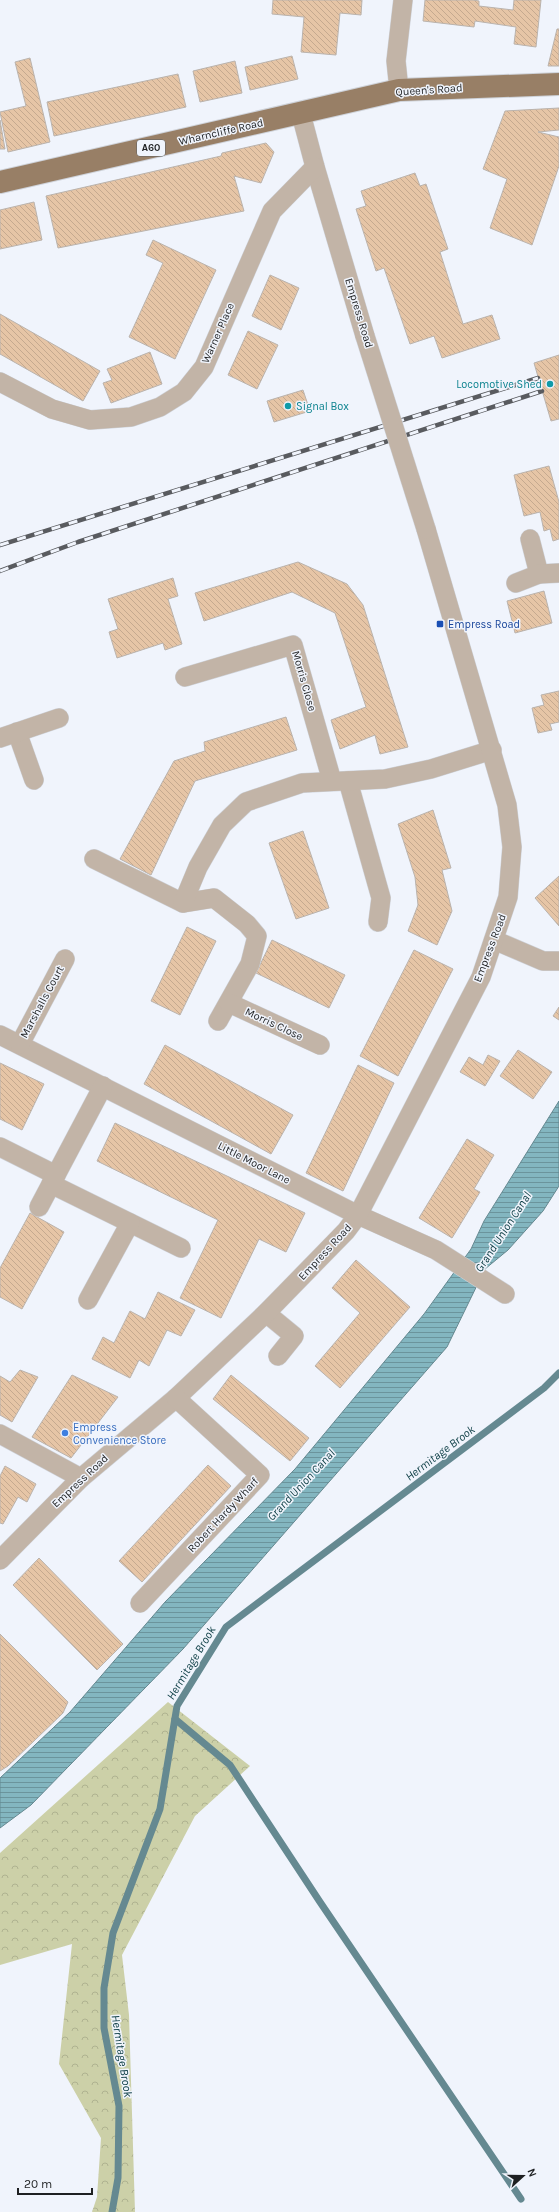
<svg xmlns="http://www.w3.org/2000/svg" width="559" height="2212" font-family="Karla,sans-serif">
	<style>
		.forest { fill: url(#forest-crowns) }
		.water { fill: url(#water-rules); stroke: #658991 }
		.lines { fill: none; stroke-linecap: round; stroke-linejoin: round }
		.stream { stroke: #658991; stroke-width: 7 }
		.building { fill: url(#building-back-hatch); stroke: #bab3ad }
		.street-casing { stroke: #ced2d9; stroke-width: 20 }
		.primary-casing { stroke: #ced2d9; stroke-width: 24 }
		.street { stroke: #c2b4a7; stroke-width: 19 }
		.primary { stroke: #987f66; stroke-width: 22 }
		.rail-casing { stroke: #595b5f; stroke-width: 4.5 }
		.rail { stroke: #f0f4fc; stroke-width: 3; stroke-dasharray: 9; stroke-linecap: butt }
		.street-bridge-casing { stroke: #ced2d9; stroke-width: 20; stroke-linecap: butt }
		.street-bridge { stroke: #c2b4a7; stroke-width: 19 }
		.culture-dot { fill: #0f9aa8; stroke: #f0f4fc; stroke-width: 1.5 }
		.transit-dot { fill: #1a4fb4; stroke: #f0f4fc; stroke-width: 1.5 }
		.shop-dot { fill: #3f7fe0; stroke: #f0f4fc; stroke-width: 1.5 }
		.labels { text-anchor: middle; dominant-baseline: central; stroke-width: 3; stroke-linejoin: round; paint-order: stroke }
		.shield { fill: #f0f4fc; stroke: #5d6063; stroke-width: 1 }
		.shield-label { font-size: 10px; font-weight: bold; fill: #1e2022 }
		.street-label { font-size: 11px; fill: #1e2022; stroke: #f0f4fc }
		.culture-label { font-size: 11px; fill: #0d838f; stroke: #f0f4fc; text-anchor: end }
		.transit-label { font-size: 11px; fill: #164399; stroke: #f0f4fc; text-anchor: start }
		.shop-label { font-size: 11px; fill: #366cbe; stroke: #f0f4fc; text-anchor: start }
		.water-label { font-size: 12px; font-style: italic; fill: #0c3d44; stroke: #f0f4fc }
	</style>
	<defs>
		<pattern id="forest-crowns" width="20" height="18" patternUnits="userSpaceOnUse"><rect width="20" height="18" fill="#ccd0a8"/><path d="M2 6a3 3 0 1 1 6 0M12 15a3 3 0 1 1 6 0" fill="none" stroke="#afb290"/></pattern>
		<pattern id="water-rules" width="6" height="5" patternUnits="userSpaceOnUse"><rect width="6" height="5" fill="#83b6c0"/><path d="M0 2.5h6" fill="none" stroke="#6b949c"/></pattern>
		<pattern id="building-back-hatch" width="6" height="6" patternUnits="userSpaceOnUse"><rect width="6" height="6" fill="#e6c5a6"/><path d="M-1 5l2 2M0 0l6 6M5-1l2 2" fill="none" stroke="#c5a98f"/></pattern>
	</defs>
	<rect width="100%" height="100%" fill="#f0f4fc"/>
	<!-- forest -->
	<path class="forest" d="M168,1702L250,1766L195,1816L122,1955L129,2015L135,2212H92L97,2197L101,2138L59,2064L72,1944L0,1965V1853Z"/>
	<!-- water -->
	<path class="water" d="M559,1101V1186L543,1211L508,1250L485,1269L447,1347L183,1649L31,1805L0,1828V1778L70,1712L165,1602L295,1469L424,1314L471,1249L484,1221Z"/>
	<g class="lines">
		<!-- stream -->
		<g class="stream">
			<path d="M175,1719L230,1765L320,1902L521,2199"/>
			<path d="M112,2212L118,2178L119,2106L104,2028V1988L113,1933L160,1809L177,1706L226,1627L544,1388L559,1373"/>
		</g>
	</g>
	<!-- building -->
	<g class="building">
		<path d="M273,0H362L361,15L340,13L336,55L301,52L304,17L272,14Z"/>
		<path d="M425,0H473L479,1V6L513,10L514,0H541L536,47L514,44L516,27L475,21L474,27L423,21Z"/>
		<path d="M557,29H559V66H548Z"/>
		<path d="M292,56L298,79L250,90L245,67Z"/>
		<path d="M30,58L50,142L8,152L0,112L26,106L15,62Z"/>
		<path d="M235,61L242,93L200,102L193,71Z"/>
		<path d="M178,74L186,107L54,136L47,102Z"/>
		<path d="M559,108V130L538,132L559,137V166L532,245L490,228L507,179L483,169L505,111Z"/>
		<path d="M0,120L5,149H0Z"/>
		<path d="M266,143L274,152L261,183L234,176L244,211L58,248L46,196L221,156L222,153Z"/>
		<path d="M415,173L420,186L426,184L448,249L440,252L463,324L492,315L500,339L442,358L434,336L410,344L384,268L376,271L356,209L366,206L361,191Z"/>
		<path d="M34,202L42,240L0,249V210Z"/>
		<path d="M153,240L216,270L175,359L129,337L163,263L146,255Z"/>
		<path d="M270,275L299,288L281,330L252,316Z"/>
		<path d="M0,314L100,371L83,401L0,354Z"/>
		<path d="M248,331L278,345L257,389L228,375Z"/>
		<path d="M150,352L162,384L111,403L103,383L112,380L107,369Z"/>
		<path d="M559,355V419L551,421L534,363Z"/>
		<path d="M303,390L310,411L274,422L267,401Z"/>
		<path d="M549,466L559,502V539L553,541L550,529L544,531L540,512L524,516L514,475Z"/>
		<path d="M298,562L347,584L363,605L408,747L380,754L375,735L340,749L331,720L366,707L335,613L292,592L204,621L195,593Z"/>
		<path d="M173,578L178,596L168,599L182,644L165,650L163,643L117,658L109,632L118,629L108,599Z"/>
		<path d="M544,591L552,623L515,633L507,601Z"/>
		<path d="M559,691V722L550,724L552,730L538,733L532,708L544,705L541,695Z"/>
		<path d="M286,717L297,750L195,781L151,875L120,859L174,761L205,751L204,742Z"/>
		<path d="M433,810L451,868L442,870L452,911L437,945L408,931L418,905L415,877L398,824Z"/>
		<path d="M303,831L329,908L296,919L269,843Z"/>
		<path d="M559,876V926L535,898Z"/>
		<path d="M187,927L216,941L180,1015L151,1001Z"/>
		<path d="M272,940L345,975L329,1008L256,973Z"/>
		<path d="M414,950L453,969L398,1076L360,1056Z"/>
		<path d="M559,1007V1020L553,1016Z"/>
		<path d="M165,1045L293,1115L271,1154L144,1084Z"/>
		<path d="M518,1050L552,1072L533,1099L500,1076Z"/>
		<path d="M488,1055L500,1061L485,1086L460,1072L469,1057L483,1065Z"/>
		<path d="M0,1063L44,1084L22,1130L0,1119Z"/>
		<path d="M358,1065L394,1083L343,1191L306,1173Z"/>
		<path d="M115,1123L305,1213L286,1252L259,1239L221,1318L180,1298L218,1220L97,1161Z"/>
		<path d="M467,1139L494,1155L474,1189L480,1192L452,1238L419,1218Z"/>
		<path d="M30,1213L64,1232L22,1309L0,1297V1268Z"/>
		<path d="M356,1260L410,1307L340,1388L315,1366L360,1313L332,1288Z"/>
		<path d="M158,1292L195,1310L181,1336L167,1330L149,1366L139,1360L130,1378L92,1359L103,1337L114,1343L130,1311L145,1319Z"/>
		<path d="M20,1370L38,1377L12,1422L0,1415V1376L10,1382Z"/>
		<path d="M72,1375L118,1397L71,1458L32,1437Z"/>
		<path d="M231,1375L309,1438L290,1461L213,1399Z"/>
		<path d="M208,1465L231,1486L142,1582L119,1561Z"/>
		<path d="M5,1466L36,1484L27,1502L18,1497L3,1524L0,1523V1476Z"/>
		<path d="M39,1558L123,1644L97,1670L13,1585Z"/>
		<path d="M0,1634L68,1702L63,1713L8,1766L0,1771Z"/>
	</g>
	<g class="lines">
		<!-- street casing -->
		<g class="street-casing">
			<g id="street">
				<path d="M399,90L396,61L403,0"/>
				<path d="M301,114L315,167L365,336"/>
				<path d="M0,382L52,409L90,420L131,417L160,407L184,392L204,367L272,211L315,167"/>
				<path d="M530,539L539,574"/>
				<path d="M516,583L539,574L559,573"/>
				<path d="M185,677L293,645L332,781"/>
				<path d="M17,732L34,780"/>
				<path d="M0,738L59,718"/>
				<path d="M348,781L381,898L378,922"/>
				<path d="M94,859L183,903L214,898L247,924L257,936L250,964L218,1021"/>
				<path d="M183,903L198,867L222,825L246,802L302,783L385,779L431,769L492,750"/>
				<path d="M494,940L543,961H559"/>
				<path d="M229,1003L320,1045"/>
				<path d="M0,1035L358,1215L436,1250L505,1294"/>
				<path d="M20,1044L65,959"/>
				<path d="M0,1147L56,1175"/>
				<path d="M51,1184L181,1248"/>
				<path d="M39,1207L103,1086"/>
				<path d="M88,1300L130,1223"/>
				<path d="M266,1313L294,1336L278,1356"/>
				<path d="M0,1434L81,1478"/>
				<path d="M0,1560L81,1478L176,1398L266,1313L346,1231L358,1215L481,977L508,897L512,847L507,805L426,529"/>
				<path d="M140,1603L260,1475L176,1398"/>
			</g>
		</g>
		<!-- primary casing -->
		<g class="primary-casing">
			<path id="primary" d="M0,182L399,90L559,84"/>
		</g>
		<!-- street -->
		<use href="#street" class="street"/>
		<!-- primary -->
		<use href="#primary" class="primary"/>
		<!-- rail casing -->
		<g class="rail-casing">
			<g id="rail">
				<path d="M0,545L538,378"/>
				<path d="M0,571L78,542L542,391"/>
			</g>
		</g>
		<!-- rail -->
		<use href="#rail" class="rail"/>
		<!-- street-bridge casing -->
		<g class="street-bridge-casing">
			<path id="street-bridge" d="M365,336L426,529"/>
		</g>
		<!-- street-bridge -->
		<use href="#street-bridge" class="street-bridge"/>
	</g>
	<!-- markers -->
	<g class="culture-dot">
		<circle cx="550" cy="384" r="4"/>
		<circle cx="288" cy="406" r="4"/>
	</g>
	<rect class="transit-dot" x="436" y="620" width="8" height="8" rx="2"/>
	<circle class="shop-dot" cx="65" cy="1433" r="4"/>
	<g class="labels">
		<!-- shield labels -->
		<rect class="shield" x="137" y="140" width="28" height="16" rx="3"/>
		<g class="shield-label">
			<text x="151" y="148">A60</text>
		</g>
		<!-- street labels -->
		<g class="street-label">
			<text transform="translate(429 90) rotate(-4)">Queen's Road</text>
			<text transform="translate(221 132) rotate(-13)">Wharncliffe Road</text>
			<text transform="translate(359 313) rotate(73)">Empress Road</text>
			<text transform="translate(218 333) rotate(-66)">Warner Place</text>
			<text transform="translate(304 681) rotate(74)">Morris Close</text>
			<text transform="translate(490 948) rotate(-69)">Empress Road</text>
			<text transform="translate(42 1002) rotate(-62)">Marshalls Court</text>
			<text transform="translate(274 1024) rotate(25)">Morris Close</text>
			<text transform="translate(254 1163) rotate(27)">Little Moor Lane</text>
			<text transform="translate(325 1252) rotate(-47)">Empress Road</text>
			<text transform="translate(80 1481) rotate(-43)">Empress Road</text>
			<text transform="translate(223 1515) rotate(-47)">Robert Hardy Wharf</text>
		</g>
		<!-- culture labels -->
		<g class="culture-label">
			<text x="542" y="384">Locomotive Shed</text>
			<text x="296" y="406" text-anchor="start">Signal Box</text>
		</g>
		<!-- transit labels -->
		<g class="transit-label">
			<text x="448" y="624">Empress Road</text>
		</g>
		<!-- shop labels -->
		<g class="shop-label">
			<text x="73" y="1427">Empress<tspan x="73" dy="13">Convenience Store</tspan></text>
		</g>
		<!-- water labels -->
		<g class="water-label">
			<text transform="translate(503 1232) rotate(-57)">Grand Union Canal</text>
			<text transform="translate(440 1453) rotate(-37)">Hermitage Brook</text>
			<text transform="translate(301 1485) rotate(-47)">Grand Union Canal</text>
			<text transform="translate(191 1663) rotate(-59)">Hermitage Brook</text>
			<text transform="translate(122 2056) rotate(81)">Hermitage Brook</text>
		</g>
	</g>
	<!-- north arrow -->
	<g transform="translate(523 2176) rotate(69)" stroke="#f0f4fc" stroke-width="3" paint-order="stroke">
	<path d="M0-3L7 15L0 10L-7 15Z" fill="#1e2022"/>
	<text y="-6" font-size="11" font-weight="bold" text-anchor="middle" fill="#1e2022">N</text>
	</g>
	<!-- scale -->
	<path d="M18 2188v6h74v-6" fill="none" stroke="#1e2022" stroke-width="2"/>
	<text x="24" y="2188" font-size="12" fill="#1e2022" stroke="#f0f4fc" stroke-width="3" paint-order="stroke">20 m</text>
</svg>
